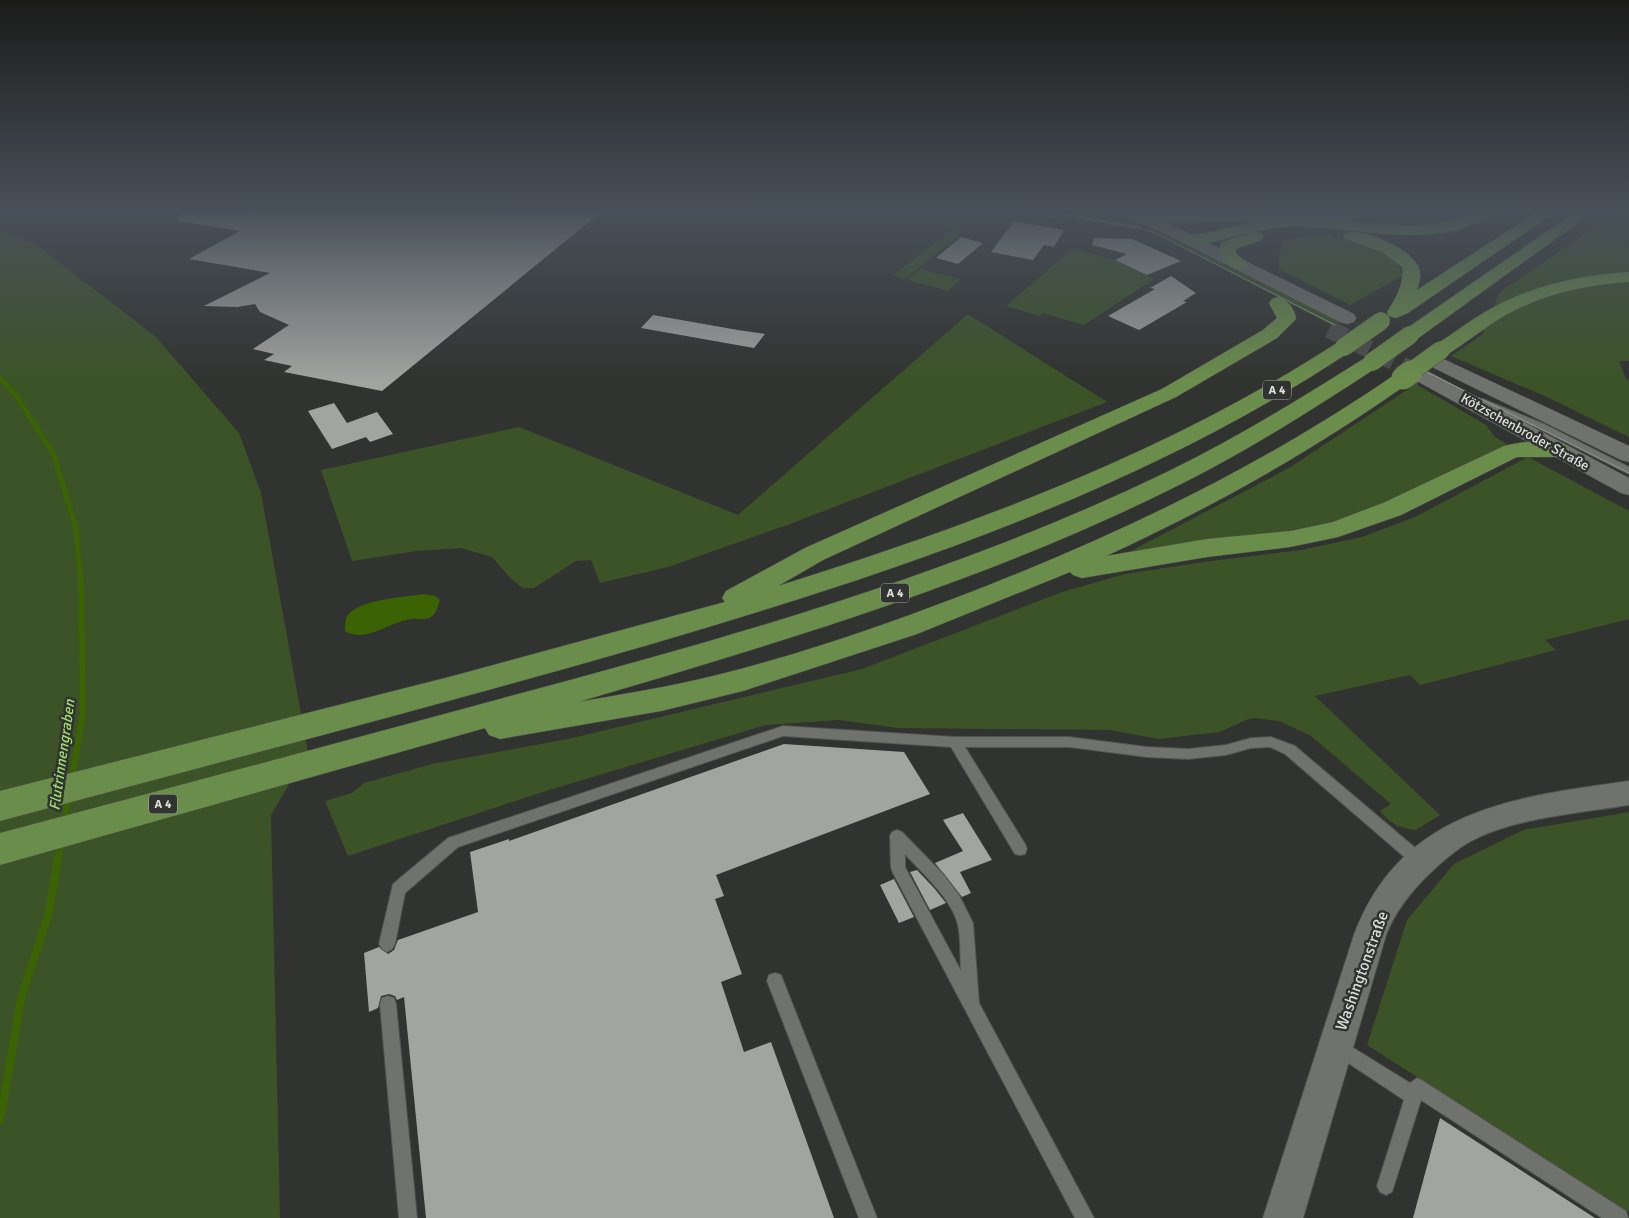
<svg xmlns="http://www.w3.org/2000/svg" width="1629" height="1218" font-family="Signika,sans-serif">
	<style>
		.green { fill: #3c5327 }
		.water { fill: #3b6304 }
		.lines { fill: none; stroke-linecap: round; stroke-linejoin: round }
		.stream-far2 { stroke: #3b6304; stroke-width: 5 }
		.stream-far1 { stroke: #3b6304; stroke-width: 6 }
		.stream { stroke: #3b6304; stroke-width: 8 }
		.building { fill: #a2a4a0 }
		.secondary-tunnel-far1 { stroke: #4b4d4a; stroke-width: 18; stroke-dasharray: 18 9; stroke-linecap: butt }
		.secondary-tunnel { stroke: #4b4d4a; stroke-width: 23; stroke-dasharray: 23 12; stroke-linecap: butt }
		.lane-casing { stroke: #50524f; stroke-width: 2 }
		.street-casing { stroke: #50524f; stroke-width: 2 }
		.secondary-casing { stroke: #50524f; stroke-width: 1 }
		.highway-casing { stroke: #50524f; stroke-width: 1 }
		.lane { fill: #70726e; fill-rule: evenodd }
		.street { fill: #70726e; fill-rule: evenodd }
		.secondary { fill: #70726e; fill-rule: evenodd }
		.highway { fill: #6b8d4c; fill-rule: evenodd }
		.tram { stroke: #969795; stroke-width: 1 }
		.highway-bridge-far1-casing { stroke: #50524f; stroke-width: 19; stroke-linecap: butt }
		.highway-bridge-casing { stroke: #50524f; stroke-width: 25; stroke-linecap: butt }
		.highway-bridge-far1 { stroke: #6b8d4c; stroke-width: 18 }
		.highway-bridge { stroke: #6b8d4c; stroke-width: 23 }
		.labels { text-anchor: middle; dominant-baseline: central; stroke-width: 5; stroke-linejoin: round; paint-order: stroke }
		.shield { fill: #313330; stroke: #a9aba8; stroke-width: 1 }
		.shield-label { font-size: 12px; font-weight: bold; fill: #dddedc }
		.street-label { font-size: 14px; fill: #dddedc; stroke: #313330 }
		.water-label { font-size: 15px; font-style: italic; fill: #a2dc6e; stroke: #313330 }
		.near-street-label { font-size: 16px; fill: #dddedc; stroke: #313330 }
	</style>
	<rect width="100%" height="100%" fill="#313330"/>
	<!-- green -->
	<g class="green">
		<path d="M1059,212H1106L1111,219L1106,220Z"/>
		<path d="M1617,212H1629V361H1619L1626,379L1629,380V437L1549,398L1451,356L1482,335L1500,292Z"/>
		<path d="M958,225L969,227L905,279L893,275Z"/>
		<path d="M1147,226H1152L1342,320L1333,326L1148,230L1145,228Z"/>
		<path d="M0,231L33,242L156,337L239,433L261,493L308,752L271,815L280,1218H0Z"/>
		<path d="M1324,234L1376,247L1399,263L1402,276L1350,305L1279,269V255L1284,240Z"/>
		<path d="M1073,248L1112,259L1154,279L1084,325L1043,313L1040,316L1006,306Z"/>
		<path d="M921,269L961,279L948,291L907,280Z"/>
		<path d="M968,314L1107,402L790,524L668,567L600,583L591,560L576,561L534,588H523L510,578L492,557L461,548L417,551L352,561L321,470L519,427L738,515Z"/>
		<path d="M1416,384L1486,425L1495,437L1507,444L1378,507L1335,521L1281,532L1131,551L1289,468Z"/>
		<path d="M1528,457L1629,511V619L1545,640L1556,650L1420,685L1410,675L1315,696L1440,815L1416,830C1399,828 1391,824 1380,811L1391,804L1311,736L1279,721L1255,718L1246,720L1220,732L1159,739L1110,730L898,728L839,720L766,725L546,791L348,856L325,801L352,793L364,783L432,764L568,739L862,669L1062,592L1125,574L1203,562L1301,550L1362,537L1415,517Z"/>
		<path d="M1629,812V1212L1367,1045L1407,920L1454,864L1523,830Z"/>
	</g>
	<!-- water -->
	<path class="water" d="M425,594L435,596L440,600C438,606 437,613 431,617C425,621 419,618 412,619C390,621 366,644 345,631C345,626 345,620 347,616C359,599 406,597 425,594Z"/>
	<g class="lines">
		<!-- stream-far2 -->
		<path class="stream-far2" d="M0,378L16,395L54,455L76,528L81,584"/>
		<!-- stream-far1 -->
		<g class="stream-far1">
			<path d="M72,778L83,713L81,582"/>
			<path d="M64,822L69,797"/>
			<path d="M58,859L61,841"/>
		</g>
		<!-- stream -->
		<path class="stream" d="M0,1120L21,999L49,912L58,858"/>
	</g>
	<!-- building -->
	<g class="building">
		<path d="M179,212H601L382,391L284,372L292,366L264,360L274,354L253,349L289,325L260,312L255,304L237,307L204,306L270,273L189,259L240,231L178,221Z"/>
		<path d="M1014,221L1037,225L1064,230L1054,247L1044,245L1033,260L991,252Z"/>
		<path d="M961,237L983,243L958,264L936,258Z"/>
		<path d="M1094,238L1132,239L1181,261L1147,275L1115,260L1127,254L1092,245Z"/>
		<path d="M1171,276L1196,293L1183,301L1187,302L1139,330L1108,316L1155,289L1150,288Z"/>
		<path d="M653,315L738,330L765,334L754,348L641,328Z"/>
		<path d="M334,403L347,423L377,412L393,434L370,442L366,437L332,449L308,411Z"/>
		<path d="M784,744L904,752L930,794L716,875L724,896L715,899L742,974L721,982L744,1052L771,1042L834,1218H426L404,997L397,1000L395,996L389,994L381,996L378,1008L369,1012L364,953L379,947L388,954L394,950L398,940L478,912L470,852L509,839V841Z"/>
		<path d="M963,813L992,860L960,872L971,893L962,897L935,863L963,851L943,820Z"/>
		<path d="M917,870L934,888L946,903L930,910L910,872Z"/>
		<path d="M894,879L914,917L899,923L880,885Z"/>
		<path d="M1440,1118L1595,1218H1413Z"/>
	</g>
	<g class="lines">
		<!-- secondary-tunnel-far1 -->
		<path class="secondary-tunnel-far1" d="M1329,329L1417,373"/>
		<!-- secondary-tunnel -->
		<path class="secondary-tunnel" d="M1414,372L1422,376"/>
		<!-- lane casing -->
		<g class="lane-casing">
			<g id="lane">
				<path d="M1045,212H1059L1141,227L1138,229Z"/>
				<path d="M1483,399L1544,424L1629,467V474L1538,428L1480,404L1479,402Z"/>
				<path d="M783,726L955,737H1069L1147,747L1188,749L1226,745L1251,738L1271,737L1295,746L1426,857L1428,862L1426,867L1421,869L1416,867L1285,754L1270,747L1251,748L1226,755L1188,759L1147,757L1069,747H965L1025,844L1027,849L1025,854L1020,855L1015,854L951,747L783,736L458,847L405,893L395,944L392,949L387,952L382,949L379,944L393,884L448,838Z"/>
				<path d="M897,830L902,832L944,875L959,895L973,923L979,1003L1094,1218H1075L893,873L891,868L890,836L892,832ZM905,854C922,873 952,899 958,925C961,939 960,956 961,971L905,867Z"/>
				<path d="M775,973L781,975L877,1218H859L767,981L769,975Z"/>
				<path d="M388,996L394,998L396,1004L417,1218H399L380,1004L382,998Z"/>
				<path d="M1339,1039L1410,1083L1417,1078L1423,1081L1626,1211L1628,1218H1602L1421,1100L1392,1192L1386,1195L1380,1192L1377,1186L1404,1100L1333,1053L1331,1047L1333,1041Z"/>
			</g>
		</g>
		<!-- street casing -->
		<g class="street-casing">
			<g id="street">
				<path d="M1281,212H1376L1374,215L1351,219L1143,222L1136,218L1143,214Z"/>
				<path d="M1629,781V805C1580,813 1509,818 1466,844C1450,854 1435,868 1422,881C1407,897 1394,914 1386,935L1303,1218H1263L1354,935C1401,810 1513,797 1629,781Z"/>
			</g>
		</g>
		<!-- secondary casing -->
		<g class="secondary-casing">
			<g id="secondary">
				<path d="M1119,212H1140L1180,229L1354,314L1356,318L1354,322L1347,324L1340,322L1168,235L1121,215Z"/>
				<path d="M1439,357L1629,446V462L1621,460L1432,367L1429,363L1432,359Z"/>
				<path d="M1422,370L1429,372L1629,478V495L1621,493L1415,380L1412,376L1415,372Z"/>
			</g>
		</g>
		<!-- highway casing -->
		<g class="highway-casing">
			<g id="highway">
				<path d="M1475,212H1495C1491,217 1485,219 1479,222C1424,249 1350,225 1291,227C1261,227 1231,239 1202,244L1183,243L1181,240L1183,237L1189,235C1223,232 1256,218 1290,217C1351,215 1418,240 1475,212Z"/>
				<path d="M1537,212H1555L1408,313L1396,318L1389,316L1387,312C1395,299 1405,284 1402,267L1382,252L1345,239L1343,236L1345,233C1364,228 1412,249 1419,268C1422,275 1419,283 1417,290Z"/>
				<path d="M1575,212H1593L1417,339L1410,341L1403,339L1400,335L1403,331Z"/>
				<path d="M1256,232L1262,234L1264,237L1262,240L1236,249V253L1248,265L1245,269C1233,272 1226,263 1220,254V246L1222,242Z"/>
				<path d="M1629,272V282C1583,285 1539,295 1499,319C1482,330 1465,343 1448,354L1441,356L1434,354L1431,350L1434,346C1451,335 1468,322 1485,312C1529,286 1579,275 1629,272Z"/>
				<path d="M1278,297C1288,300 1295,309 1296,319L1277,338L1176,397L823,560L778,586C973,525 1165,454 1337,343L1344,341L1351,343L1354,347L1351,351C1137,493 892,573 648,645C433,707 216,763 0,821V791L453,676L725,602L722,598L726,591L805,548L1162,389L1263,330L1277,318L1269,303L1272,299Z"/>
				<path d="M1372,356L1379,358L1382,362L1379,366C1316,407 1254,447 1187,481C994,579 785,641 578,702C617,695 657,689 696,680C796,657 894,622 989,585C1135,527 1266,463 1396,374L1403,372L1410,374L1413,378L1410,382C1314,450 1213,507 1106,556L1207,539L1290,531L1333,522L1383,503L1504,446C1523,441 1547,440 1566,445L1569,450L1566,455L1558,457H1517L1401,515L1338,537L1290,547L1207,557L1082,578L1073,575L1070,572L917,634L743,691L661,711L500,739L489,735L485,728L0,865V833C167,789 334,744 500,699C728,638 957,574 1169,471C1237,438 1301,398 1365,358Z"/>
			</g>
		</g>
		<!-- lane -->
		<use href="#lane" class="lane"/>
		<!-- street -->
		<use href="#street" class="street"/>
		<!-- secondary -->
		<use href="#secondary" class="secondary"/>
		<!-- highway -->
		<use href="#highway" class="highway"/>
		<!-- tram -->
		<g class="tram">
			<path d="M1025,212L1059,218"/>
			<path d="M1051,212L1138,227L1157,234L1335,325"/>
			<path d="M1127,212L1155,227"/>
			<path d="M1427,372L1629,473"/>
		</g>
		<!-- highway-bridge-far1 casing -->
		<g class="highway-bridge-far1-casing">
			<g id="highway-bridge-far1">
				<path d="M1344,347L1381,321"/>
				<path d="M1372,362L1410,335"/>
				<path d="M1409,373L1441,350"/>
			</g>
		</g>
		<!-- highway-bridge casing -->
		<g class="highway-bridge-casing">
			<path id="highway-bridge" d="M1403,378L1411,372"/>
		</g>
		<!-- highway-bridge-far1 -->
		<use href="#highway-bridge-far1" class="highway-bridge-far1"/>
		<!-- highway-bridge -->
		<use href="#highway-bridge" class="highway-bridge"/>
	</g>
	<!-- sky -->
	<linearGradient id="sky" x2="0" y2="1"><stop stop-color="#1b1c1a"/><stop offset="0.55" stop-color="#485059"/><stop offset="1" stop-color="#485059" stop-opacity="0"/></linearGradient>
	<rect width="1629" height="382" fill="url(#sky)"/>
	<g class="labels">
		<!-- shield labels -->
		<g class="shield">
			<rect x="1263" y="380.5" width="28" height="19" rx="4"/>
			<rect x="881" y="583.5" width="28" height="19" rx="4"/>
			<rect x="149" y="794.5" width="28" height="19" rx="4"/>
		</g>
		<g class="shield-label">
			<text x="1277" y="390">A 4</text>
			<text x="895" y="593">A 4</text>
			<text x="163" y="804">A 4</text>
		</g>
		<!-- street labels -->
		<g class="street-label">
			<text transform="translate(1525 432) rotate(29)">Kötzschenbroder Straße</text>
		</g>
		<!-- water labels -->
		<g class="water-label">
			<text transform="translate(62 755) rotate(-82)">Flutrinnengraben</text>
		</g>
		<!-- near-street labels -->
		<g class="near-street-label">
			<text transform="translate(1362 971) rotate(-70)">Washingtonstraße</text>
		</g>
	</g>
</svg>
